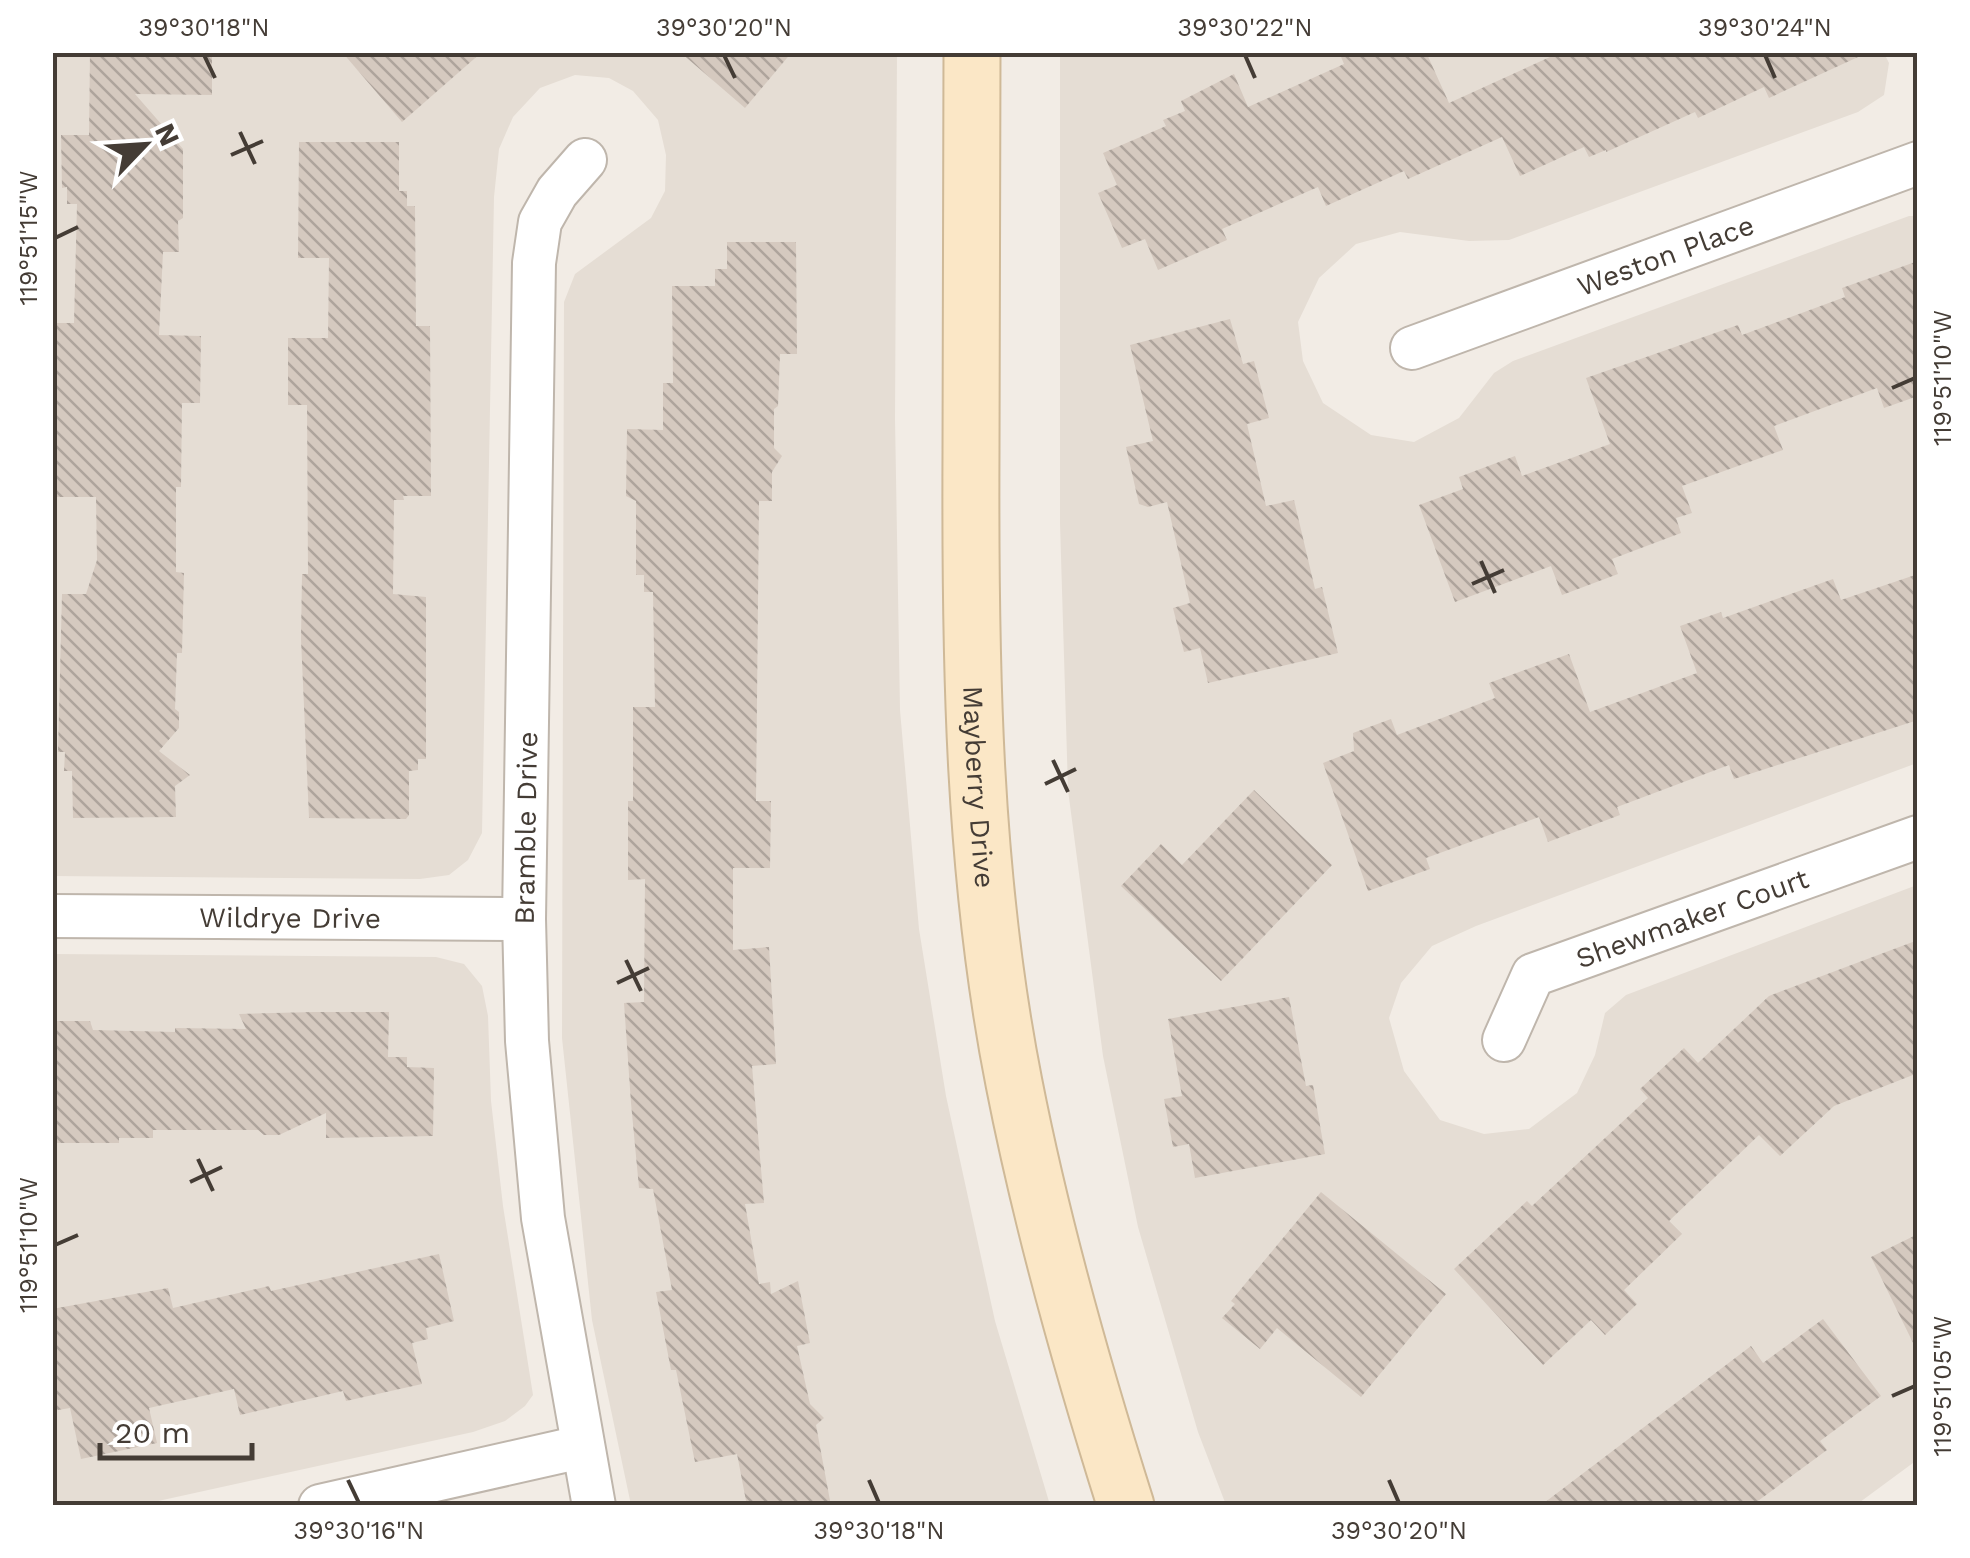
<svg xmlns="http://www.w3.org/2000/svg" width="1970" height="1558" font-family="'Work Sans',sans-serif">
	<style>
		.residential { fill: #e5ddd4 }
		.building { fill: url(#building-back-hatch) }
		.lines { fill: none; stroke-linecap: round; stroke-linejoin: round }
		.minor-casing { stroke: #bfb6ac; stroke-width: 46 }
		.secondary-casing { stroke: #cfb997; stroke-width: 59 }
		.minor { stroke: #fff; stroke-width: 42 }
		.secondary { stroke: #fbe7c6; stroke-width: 55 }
		.ticks { fill: none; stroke: #443c35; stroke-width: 4 }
		.labels { text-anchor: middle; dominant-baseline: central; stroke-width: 8; stroke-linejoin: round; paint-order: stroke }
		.street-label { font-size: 28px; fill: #443c35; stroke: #fff }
		.neatline { fill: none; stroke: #443c35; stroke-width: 4 }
		.ticks-label { font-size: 25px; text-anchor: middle; fill: #443c35 }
	</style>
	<defs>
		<pattern id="building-back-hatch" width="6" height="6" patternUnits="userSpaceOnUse" patternTransform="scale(2.5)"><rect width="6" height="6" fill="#d5c9bf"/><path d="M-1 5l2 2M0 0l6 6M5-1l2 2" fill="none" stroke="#aea49c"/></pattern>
	</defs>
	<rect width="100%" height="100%" fill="#f2ece5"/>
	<!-- residential -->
	<g class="residential">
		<path d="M53,53H897L895,419L900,710L919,929L946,1096L995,1321L1050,1505H631L592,1320L562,1038L564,302L575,274L651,218L665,191L666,155L658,120L633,91L609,78L575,75L540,88L513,117L499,149L494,197L482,833L468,860L449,875L420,879L53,876Z"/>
		<path d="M1060,53H1884L1889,63L1884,95L1858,112L1509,240L1469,241L1400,232L1356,244L1319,278L1298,322L1303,361L1323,403L1371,435L1414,442L1459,418L1494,373L1513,361L1909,216H1917V763L1476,926L1432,946L1401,983L1389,1018L1404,1071L1440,1120L1484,1134L1529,1129L1577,1093L1595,1055L1605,1013L1626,995L1917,885V1460L1856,1505H1226L1198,1432L1138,1227L1103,1056L1068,790L1060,523Z"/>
		<path d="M53,954L436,957L464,964L482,986L488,1016L491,1101L503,1206L533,1395L525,1406L505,1421L473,1432L140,1505L53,1506Z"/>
	</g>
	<!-- building -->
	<g class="building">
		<path d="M90,52H212V95L135,94L183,149V218L178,221L179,252H163L159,335L201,336L200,403H182L181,487H176V572L184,573L182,653H177L175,709L179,712V728L159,751L190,775L175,786L176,817L73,818L72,771H64L65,752H58L62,594H86L97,560L96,497H54L57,323H74L77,204H67V187L62,188L61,135H89Z"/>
		<path d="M342,52H482L402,122Z"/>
		<path d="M680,52H792L745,108Z"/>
		<path d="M1339,52H1426L1449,103L1561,52H1869L1769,98L1764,87L1698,118L1695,112L1606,152V150L1589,157L1584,147L1520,176L1502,137L1408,179L1404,171L1326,206L1318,187L1222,229L1227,240L1158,270L1145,239L1122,248L1098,193L1117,185L1103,153L1166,126L1163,120L1185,111L1181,101L1234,74L1248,107L1344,64Z"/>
		<path d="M299,142H399V191H407V206H415L416,326H430L431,496H403L404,500H394L393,594L426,597V759H418V770L409,771V815L406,819L309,818L301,639L302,574H308L307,405H288V338H328L329,258H298Z"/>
		<path d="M727,242H796L797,354H780L778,406L774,409V448L782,456L772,472V501H759L756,801H771L770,868H733V950L769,947L776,1064L752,1066L764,1203L745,1204L759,1284L770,1282L771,1294L798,1281L810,1343L797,1346L810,1404L824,1418L816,1425L831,1506H747L737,1454L695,1462L676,1370H671L656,1292L672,1290L653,1189L639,1188L631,1103L624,1003L644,1002L645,879L628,880V801H633V707H655L653,592H644V575H636V501L626,496L627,429L663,430V383H673L672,286H715V269H727Z"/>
		<path d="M1918,261V396L1884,408L1877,388L1774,426L1783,450L1682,486L1692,513L1676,518L1681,533L1612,559L1618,574L1562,595L1551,566L1455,602L1419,505L1463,489L1459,477L1515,456L1522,476L1610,444L1586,378L1738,325L1742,335L1845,297L1842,288Z"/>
		<path d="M1230,319L1243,364L1254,361L1269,418L1247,424L1266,506L1294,500L1315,589L1322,587L1338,653L1208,683L1200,648L1184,652L1173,608L1190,603L1167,502L1148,507L1139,504L1126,447L1153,441L1130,345Z"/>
		<path d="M1918,574V720L1734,779L1729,765L1617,807L1620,815L1548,842L1539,817L1426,858L1430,869L1368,891L1323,763L1354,751L1353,733L1391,719L1397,735L1495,698L1489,683L1569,654L1590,712L1697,673L1680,626L1721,612L1723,618L1833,579L1841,600Z"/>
		<path d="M1254,790L1332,865L1221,981L1121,886L1161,844L1182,865Z"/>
		<path d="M1918,940V1073L1834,1106L1780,1156L1759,1135L1669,1221L1682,1234L1624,1290L1637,1304L1605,1335L1591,1320L1543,1365L1454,1269L1527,1201L1532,1206L1648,1098L1640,1089L1684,1048L1698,1063L1769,996Z"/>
		<path d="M1289,997L1306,1086L1313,1085L1325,1154L1195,1178L1189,1144L1173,1147L1164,1099L1182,1096L1168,1019Z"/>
		<path d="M313,1012H389L388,1057H407V1067L434,1068L433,1136L326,1138V1113L279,1135H264L258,1130H153V1138H119V1143H52V1021H90L93,1030L175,1032V1028L246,1029L239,1014Z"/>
		<path d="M1321,1192L1446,1294L1361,1397L1277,1328L1260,1349L1222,1318L1235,1304L1231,1301Z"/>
		<path d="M1918,1234V1353L1871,1257Z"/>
		<path d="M439,1254L454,1321L426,1328L428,1339L412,1343L422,1384L346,1401L343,1391L240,1415L234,1389L149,1408L157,1443L81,1459L70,1408L52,1411V1309L168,1288L173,1308L269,1286L271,1291Z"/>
		<path d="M1823,1319L1881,1396L1820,1441L1827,1450L1751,1506H1540L1751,1346L1763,1363Z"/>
	</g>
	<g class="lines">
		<!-- minor casing -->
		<g class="minor-casing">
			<g id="minor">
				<path d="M585,160L557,192L540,222L534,263L524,919L527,1041L543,1218L594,1506"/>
				<path id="s1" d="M1412,348L1918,163"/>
				<path id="s2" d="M52,916L524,919"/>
				<path id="s3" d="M1504,1040L1533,975L1918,837"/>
				<path d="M320,1506L581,1447"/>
			</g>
		</g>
		<!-- secondary casing -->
		<g class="secondary-casing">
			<g id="secondary">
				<path id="s4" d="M972,52C971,186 971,319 971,452C970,662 973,876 1014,1083C1042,1226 1082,1367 1126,1506"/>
			</g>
		</g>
		<!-- minor -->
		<use href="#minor" class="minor"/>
		<!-- secondary -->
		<use href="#secondary" class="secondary"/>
	</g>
	<!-- ticks -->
	<path class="ticks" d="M204,55L215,78M724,55L735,78M1245,55L1255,78M1765,55L1775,78M240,132L255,164M231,155L263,141M55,238L78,227M1892,388L1915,378M1481,561L1495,593M1472,584L1504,570M1053,760L1068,792M1045,784L1076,769M626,960L641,991M617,983L649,968M198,1159L213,1191M190,1182L222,1167M55,1245L78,1235M1892,1396L1915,1386M348,1480L359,1503M869,1480L879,1503M1389,1480L1399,1503"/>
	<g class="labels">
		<!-- street labels -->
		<g class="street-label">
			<text stroke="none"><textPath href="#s1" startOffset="270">Weston Place</textPath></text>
			<text stroke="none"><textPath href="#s4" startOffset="735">Mayberry Drive</textPath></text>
			<text transform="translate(526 828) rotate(-89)">Bramble Drive</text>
			<text stroke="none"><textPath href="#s2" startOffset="238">Wildrye Drive</textPath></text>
			<text stroke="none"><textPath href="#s3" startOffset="240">Shewmaker Court</textPath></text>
		</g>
	</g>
	<!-- border -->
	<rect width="1970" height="1558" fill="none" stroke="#ffffff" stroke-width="110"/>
	<!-- north arrow -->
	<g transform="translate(145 145) rotate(65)" stroke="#ffffff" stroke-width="8" paint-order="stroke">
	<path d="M0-8L18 38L0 25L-18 38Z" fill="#443c35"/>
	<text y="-15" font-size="28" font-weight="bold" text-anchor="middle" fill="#443c35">N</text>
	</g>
	<!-- scale -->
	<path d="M100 1443v15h152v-15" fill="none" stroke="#443c35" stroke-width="5"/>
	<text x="115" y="1443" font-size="30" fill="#443c35" stroke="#ffffff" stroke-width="8" paint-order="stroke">20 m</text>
	<rect x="55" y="55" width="1860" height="1448" class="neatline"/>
	<g class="ticks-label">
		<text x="204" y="36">39°30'18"N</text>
		<text x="724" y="36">39°30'20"N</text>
		<text x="1245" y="36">39°30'22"N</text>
		<text x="1765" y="36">39°30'24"N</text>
		<text transform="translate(28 238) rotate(-90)" y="9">119°51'15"W</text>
		<text transform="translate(1942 378) rotate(-90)" y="9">119°51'10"W</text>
		<text transform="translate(28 1245) rotate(-90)" y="9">119°51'10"W</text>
		<text transform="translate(1942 1386) rotate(-90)" y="9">119°51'05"W</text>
		<text x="359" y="1539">39°30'16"N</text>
		<text x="879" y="1539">39°30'18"N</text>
		<text x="1399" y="1539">39°30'20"N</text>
	</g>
</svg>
